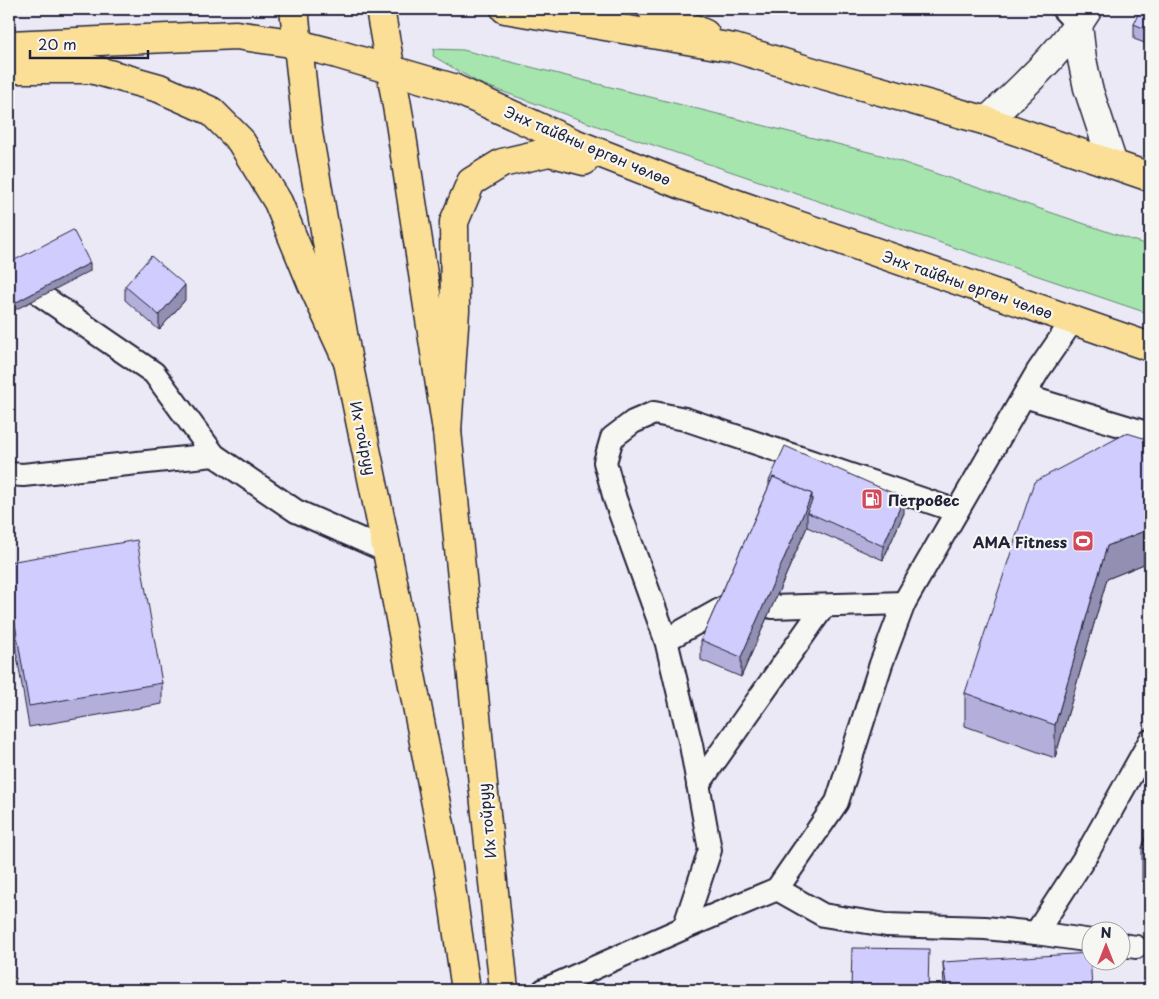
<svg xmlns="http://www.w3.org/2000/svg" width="1159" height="999" font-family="'Playpen Sans',sans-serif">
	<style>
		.green { fill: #a6e5ad; stroke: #648474 }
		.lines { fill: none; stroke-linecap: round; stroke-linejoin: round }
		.service-casing { stroke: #22223b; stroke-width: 26 }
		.minor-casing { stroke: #22223b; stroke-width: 31 }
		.primary-casing { stroke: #22223b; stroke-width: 31 }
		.trunk-casing { stroke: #22223b; stroke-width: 31 }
		.service { stroke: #f6f6f2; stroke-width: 22 }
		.minor { stroke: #f6f6f2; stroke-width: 28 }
		.primary { stroke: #fbdf96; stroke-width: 28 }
		.trunk { stroke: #fbdf96; stroke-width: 28 }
		.wall { fill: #b3afda; stroke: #22223b }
		.shaded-wall { fill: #928fb2; stroke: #22223b }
		.building { fill: #d0ccfe; stroke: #22223b }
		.labels { text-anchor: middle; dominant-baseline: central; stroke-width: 4.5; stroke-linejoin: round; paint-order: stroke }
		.street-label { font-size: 15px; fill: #22223b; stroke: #f6f6f2 }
		.poi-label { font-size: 15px; font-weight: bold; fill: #22223b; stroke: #f6f6f2; text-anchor: start }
	</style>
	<rect width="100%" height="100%" fill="#ebe9f6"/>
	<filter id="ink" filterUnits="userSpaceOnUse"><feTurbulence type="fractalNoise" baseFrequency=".02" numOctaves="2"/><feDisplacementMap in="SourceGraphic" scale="10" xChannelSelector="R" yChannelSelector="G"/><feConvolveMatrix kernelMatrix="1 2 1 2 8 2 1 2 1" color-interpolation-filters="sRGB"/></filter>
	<g filter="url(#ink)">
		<!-- green -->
		<path class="green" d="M434,49L463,50L881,155L1150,246V314L600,127L479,83L433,56Z"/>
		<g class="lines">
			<!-- service casing -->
			<g class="service-casing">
				<g id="service">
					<path d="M1063,9L1078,25"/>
					<path d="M42,296L154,373L214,455L296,511L387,551"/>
					<path d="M1024,396L1150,434"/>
					<path d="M9,474L23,475L214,455"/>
					<path d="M772,607L904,603"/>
					<path d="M666,640L615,499L605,462L612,438L633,422L654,413L685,419L957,511"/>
					<path d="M698,785L824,606"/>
					<path d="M777,889L823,915L886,925L985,928L1036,933L1085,857L1150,741"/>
					<path d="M684,928L710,850L691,745L666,640L725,607"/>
					<path d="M1036,933L1092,941"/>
					<path d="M1122,945L1136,947"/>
					<path d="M544,990L684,928L777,889L837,802L881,664L904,603L1038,371L1073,320"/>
				</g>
			</g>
			<!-- minor casing -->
			<g class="minor-casing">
				<g id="minor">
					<path d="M1078,25L1082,59L1088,88L1113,164"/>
					<path d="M987,121C1023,86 1062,52 1088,9"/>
				</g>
			</g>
			<!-- primary casing -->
			<g class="primary-casing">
				<g id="primary">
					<path d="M294,9L307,127L348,362L387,551L448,866L466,990"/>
					<path d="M380,9L400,123L447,431L504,990"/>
				</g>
			</g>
			<!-- trunk casing -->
			<g class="trunk-casing">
				<g id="trunk">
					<path d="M505,9L734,48L820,74L987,121L1150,177"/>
					<path d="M652,9L705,34"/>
					<path d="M9,45L236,35L298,44L337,54L453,88L574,143L682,185L1150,347"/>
					<path d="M9,69H91L159,88L211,111L240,140L278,202L312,284L348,362"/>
					<path d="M447,431L455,310L454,222L471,182L502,163L549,152L584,161"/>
				</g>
			</g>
			<!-- service -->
			<use href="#service" class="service"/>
			<!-- minor -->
			<use href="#minor" class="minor"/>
			<!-- primary -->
			<use href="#primary" class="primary"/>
			<!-- trunk -->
			<use href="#trunk" class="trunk"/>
		</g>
		<!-- wall -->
		<g class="wall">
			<path d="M1150,9V45L1134,39V24Z"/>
			<path d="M125,286L185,300L159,330L125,300Z"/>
			<path d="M1150,440V566L1144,564L1107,579L1055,758L965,726V693Z"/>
			<path d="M769,481L904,513L883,560L807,527L741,677L701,660V640L769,486Z"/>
			<path d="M9,562L162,683V704L29,727L9,609Z"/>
			<path d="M1150,824V883L1142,881V848Z"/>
			<path d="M943,962L1092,990H944Z"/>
		</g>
		<!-- shaded-wall -->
		<g class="shaded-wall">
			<path d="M90,263V271L9,313V306Z"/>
			<path d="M185,285V300L159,330V315Z"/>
			<path d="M812,494V515L807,512V527L741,677V657Z"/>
			<path d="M904,498V513L883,560V546Z"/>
			<path d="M1144,531V564L1107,579L1055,758V725L1107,546Z"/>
		</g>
		<!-- building -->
		<g class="building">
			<path d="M1140,9H1150V31L1134,24Z"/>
			<path d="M73,230L90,263L9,306V263Z"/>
			<path d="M151,256L185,285L159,315L125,286Z"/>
			<path d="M1127,433L1150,440V533L1144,531L1107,546L1055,725L965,693L1034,482Z"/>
			<path d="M785,446L904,498L883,546L807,512L812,501V494L773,477L771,482L769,481Z"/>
			<path d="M773,477L812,494L741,657L701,640Z"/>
			<path d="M137,540L162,683L29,706L9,588V562Z"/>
			<path d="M1150,824V850L1142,848Z"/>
			<path d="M852,948L929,949L928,990H851Z"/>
			<path d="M1090,953L1092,990H947L943,962Z"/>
		</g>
	</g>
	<!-- icons -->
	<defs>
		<g id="fuel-square" transform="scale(1.125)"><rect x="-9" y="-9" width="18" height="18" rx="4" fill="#d1495b" stroke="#f6f6f2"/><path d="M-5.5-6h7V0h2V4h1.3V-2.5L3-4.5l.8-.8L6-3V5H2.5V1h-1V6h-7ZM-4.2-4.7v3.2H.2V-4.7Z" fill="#fff"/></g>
		<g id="stadium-square" transform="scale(1.125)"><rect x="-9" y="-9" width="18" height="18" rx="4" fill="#d1495b" stroke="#f6f6f2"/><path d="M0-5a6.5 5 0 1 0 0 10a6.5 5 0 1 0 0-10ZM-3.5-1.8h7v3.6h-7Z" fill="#fff"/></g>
	</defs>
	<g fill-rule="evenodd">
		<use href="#fuel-square" x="872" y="499"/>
		<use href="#stadium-square" x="1083" y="541"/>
	</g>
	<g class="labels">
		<!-- street labels -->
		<g class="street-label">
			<text transform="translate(588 145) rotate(23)">Энх тайвны өргөн чөлөө</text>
			<text transform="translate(968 284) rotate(19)">Энх тайвны өргөн чөлөө</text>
			<text transform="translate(364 438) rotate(78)">Их тойруу</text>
			<text transform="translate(486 821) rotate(-96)">Их тойруу</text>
		</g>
		<!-- poi labels -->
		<g class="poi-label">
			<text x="888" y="499">Петровес</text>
			<text x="1067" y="541" text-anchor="end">AMA Fitness</text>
		</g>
	</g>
	<!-- margin -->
	<rect width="1159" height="999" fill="none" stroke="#f6f6f2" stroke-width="30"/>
	<rect x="15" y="15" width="1129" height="969" fill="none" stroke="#22223b" stroke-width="2" filter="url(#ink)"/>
	<!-- north arrow -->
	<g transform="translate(1106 946)"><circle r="24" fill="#f6f6f2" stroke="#a1a1a9"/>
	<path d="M0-4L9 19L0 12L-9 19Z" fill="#d1495b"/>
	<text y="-8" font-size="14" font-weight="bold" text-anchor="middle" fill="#22223b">N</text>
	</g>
	<!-- scale -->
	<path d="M30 50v8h118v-8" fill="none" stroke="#22223b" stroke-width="2.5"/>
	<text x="38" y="50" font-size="15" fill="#22223b" stroke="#f6f6f2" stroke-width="4" paint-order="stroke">20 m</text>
</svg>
